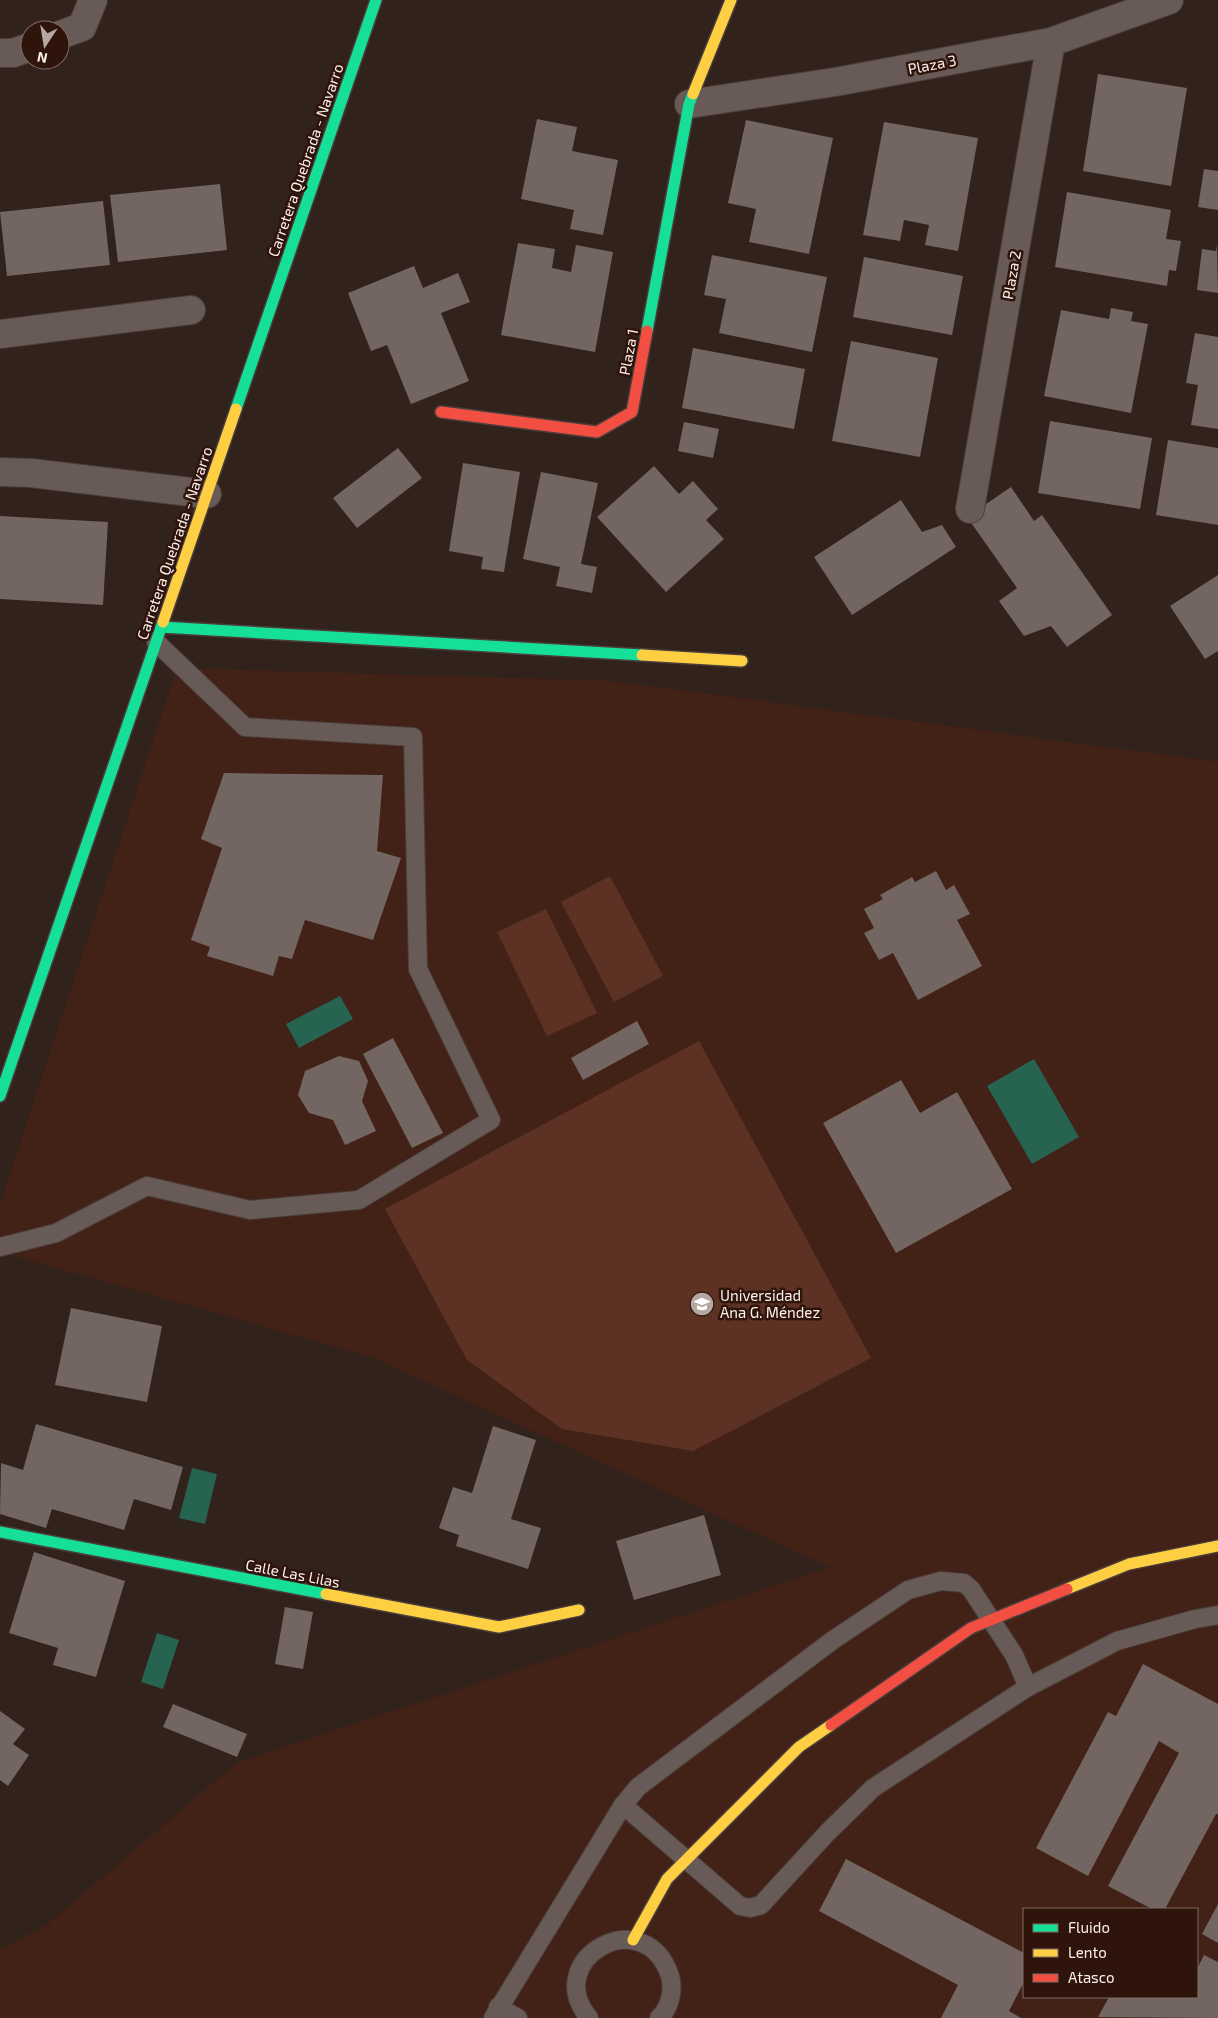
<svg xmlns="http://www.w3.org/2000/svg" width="1218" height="2018" font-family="'Exo 2',sans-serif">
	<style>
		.built { fill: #422117; fill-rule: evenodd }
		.green { fill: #5d3224 }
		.water { fill: #276351 }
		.building { fill: #736561 }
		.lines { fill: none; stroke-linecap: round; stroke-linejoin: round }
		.lane-casing { stroke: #4a3d3a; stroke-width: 20 }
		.street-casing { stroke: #4a3d3a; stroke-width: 30 }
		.fast-casing { stroke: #4a3d3a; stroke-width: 14 }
		.slow-casing { stroke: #4a3d3a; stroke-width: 14 }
		.jam-casing { stroke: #4a3d3a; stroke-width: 14 }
		.lane { stroke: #685a56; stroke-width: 18 }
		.street { stroke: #685a56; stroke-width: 28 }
		.fast { stroke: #16e098; stroke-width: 11 }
		.slow { stroke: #ffcf43; stroke-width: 11 }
		.jam { stroke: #f24e42; stroke-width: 11 }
		.labels { text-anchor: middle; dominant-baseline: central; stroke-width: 5; stroke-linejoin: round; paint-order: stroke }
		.street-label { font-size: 15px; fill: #fcf0ec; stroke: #2f140b }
		.poi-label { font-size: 15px; fill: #fcf0ec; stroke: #2f140b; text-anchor: start }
	</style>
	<rect width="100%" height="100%" fill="#32221c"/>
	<!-- built -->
	<path class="built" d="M177,668L613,681L1218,762V2018H0V1949L48,1924L236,1763L829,1567L371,1357L0,1252V1204ZM1024,1909H1197V1997H1024Z"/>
	<!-- green -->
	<g class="green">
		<path d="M610,876L663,976L614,1002L561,902Z"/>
		<path d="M546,909L597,1013L547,1036L497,932Z"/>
		<path d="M699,1041L871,1358L693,1451L562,1429L467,1360L385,1209Z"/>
	</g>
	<!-- water -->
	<g class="water">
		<path d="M340,996L353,1019L299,1048L286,1024Z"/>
		<path d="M1034,1059L1079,1137L1032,1164L987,1086Z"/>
		<path d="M192,1468L217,1474L205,1524L179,1518Z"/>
		<path d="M157,1633L179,1640L163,1689L141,1682Z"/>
	</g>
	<!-- building -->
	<g class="building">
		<path d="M1098,74L1187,88L1171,186L1083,171Z"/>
		<path d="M537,119L577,127L572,151L618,160L603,235L570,229L574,210L521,199Z"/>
		<path d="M746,120L833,138L809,254L749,242L756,209L728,203Z"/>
		<path d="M884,122L978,138L958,251L925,245L929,225L904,220L900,241L863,235Z"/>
		<path d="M1204,169L1218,171V210L1198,207Z"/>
		<path d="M220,184L227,250L118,262L110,195Z"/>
		<path d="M1067,192L1171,210L1166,239L1181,241L1176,271L1169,270L1167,286L1055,267Z"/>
		<path d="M103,201L110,265L7,276L0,212Z"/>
		<path d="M518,243L555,249L552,268L571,272L576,245L613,252L595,352L501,335Z"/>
		<path d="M1217,245L1218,293L1197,290L1202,249L1216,251Z"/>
		<path d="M712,255L827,277L812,352L719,333L726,299L704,295Z"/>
		<path d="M864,257L963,276L952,335L853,317Z"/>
		<path d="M414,266L423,288L458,273L470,302L441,313L469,381L411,404L387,345L371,351L348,293Z"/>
		<path d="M1111,308L1133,312L1131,321L1148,324L1131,413L1044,396L1061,310L1109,319Z"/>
		<path d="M1195,333L1218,337V429L1191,425L1198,385L1186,383Z"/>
		<path d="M851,341L938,358L920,457L832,441Z"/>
		<path d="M693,348L805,369L794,429L682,408Z"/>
		<path d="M1050,421L1152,438L1140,509L1038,493Z"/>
		<path d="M684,422L719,429L713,458L678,451Z"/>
		<path d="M1168,440L1218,448V525L1156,515Z"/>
		<path d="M398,448L422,478L357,528L333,498Z"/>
		<path d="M463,463L520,472L504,572L481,569L483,557L449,551Z"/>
		<path d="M654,466L679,494L693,481L718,509L706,520L724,539L666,592L597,517Z"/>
		<path d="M541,472L598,483L581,564L597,567L592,593L556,586L560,567L523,559Z"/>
		<path d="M1011,487L1034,521L1042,515L1112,615L1067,647L1051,626L1024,636L999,601L1017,588L967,517Z"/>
		<path d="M901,500L922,532L942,525L956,547L852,615L814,557Z"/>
		<path d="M0,516L108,522L103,605L0,599Z"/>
		<path d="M1218,575V651L1205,659L1170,606Z"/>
		<path d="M224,773L383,775L377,851L401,858L373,940L305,920L292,959L279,956L273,976L207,956L210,947L191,940L222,848L201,839Z"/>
		<path d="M936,871L946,890L954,885L970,914L957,920L982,966L918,1000L893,953L879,960L864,933L874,928L864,909L883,899L880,895L912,877L915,882Z"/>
		<path d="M637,1021L649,1044L583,1080L571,1058Z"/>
		<path d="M393,1038L443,1133L412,1148L363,1054Z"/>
		<path d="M339,1056L359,1061L368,1081L362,1101L376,1131L345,1145L333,1120L309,1113L298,1095L305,1071Z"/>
		<path d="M901,1080L920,1113L957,1092L1012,1189L896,1253L823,1123Z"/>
		<path d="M71,1308L162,1326L147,1402L55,1385Z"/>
		<path d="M36,1424L183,1467L171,1510L134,1499L124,1530L52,1509L46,1528L0,1514L1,1463L23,1470Z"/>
		<path d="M493,1426L536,1440L511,1519L541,1528L528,1569L456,1546L459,1535L439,1528L453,1487L472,1493Z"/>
		<path d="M704,1515L721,1575L634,1600L616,1541Z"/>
		<path d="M34,1552L125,1581L96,1677L53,1665L58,1648L9,1633Z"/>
		<path d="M285,1607L313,1612L303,1669L275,1664Z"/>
		<path d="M1143,1664L1218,1704V1814H1216L1165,1909H1152L1108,1886L1179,1753L1159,1741L1088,1876L1036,1848L1108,1712L1116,1716Z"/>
		<path d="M173,1704L247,1734L237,1757L163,1727Z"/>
		<path d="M0,1711L25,1729L13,1744L29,1755L8,1786L0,1780Z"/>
		<path d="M846,1859L1024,1953V1982L1009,2011L1021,2018H941L958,1985L819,1911Z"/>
		<path d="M1218,1904V1943L1202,1934Z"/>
		<path d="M1204,1955L1218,1962V2018L1098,2017L1109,1997H1197V1969Z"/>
	</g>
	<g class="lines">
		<!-- lane casing -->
		<g class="lane-casing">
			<g id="lane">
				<path d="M0,1247L56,1233L147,1186L250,1210L359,1200L491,1120L418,969L413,737L245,727L156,642"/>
				<path d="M623,1805L740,1906L750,1908L761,1905L827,1833L873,1788L1028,1687L1117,1641L1195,1619L1218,1615"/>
				<path d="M498,2007L518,2018"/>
				<path d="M493,2018L623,1805L638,1787L833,1640L908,1590L941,1581L964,1583L971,1589L1014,1655L1028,1687"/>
				<path d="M589,2018C540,1959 645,1900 670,1976C674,1990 670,2008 659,2018"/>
			</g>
		</g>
		<!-- street casing -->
		<g class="street-casing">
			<g id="street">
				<path d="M60,35L82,27L93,0"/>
				<path d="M0,53H13L30,47"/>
				<path d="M689,104L835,82L1051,42L1169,0"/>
				<path d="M0,334L191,310"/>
				<path d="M0,472L31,473L207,494"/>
				<path d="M970,509L1051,42"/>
			</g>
		</g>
		<!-- fast casing -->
		<g class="fast-casing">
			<g id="fast">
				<path d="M647,331L689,104L693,94"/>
				<path d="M236,409L376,0"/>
				<path d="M161,627L642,655"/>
				<path d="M0,1096L163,622"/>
				<path d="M0,1532L326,1594"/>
			</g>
		</g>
		<!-- slow casing -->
		<g class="slow-casing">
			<g id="slow">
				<path d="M693,94L731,0"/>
				<path d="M163,622L236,409"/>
				<path d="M642,655L742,661"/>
				<path d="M1067,1589L1129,1564L1218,1546"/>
				<path d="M326,1594L499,1627L579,1610"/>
				<path d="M633,1940L667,1879L799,1747L831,1725"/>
			</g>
		</g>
		<!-- jam casing -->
		<g class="jam-casing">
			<g id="jam">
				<path d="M441,412L597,432L632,412L647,331"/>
				<path d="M831,1725L971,1628L1067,1589"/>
			</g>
		</g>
		<!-- lane -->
		<use href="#lane" class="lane"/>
		<!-- street -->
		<use href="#street" class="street"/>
		<!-- fast -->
		<use href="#fast" class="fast"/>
		<!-- slow -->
		<use href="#slow" class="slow"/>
		<!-- jam -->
		<use href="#jam" class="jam"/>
	</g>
	<!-- icons -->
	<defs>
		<g id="university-disc" transform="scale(1.25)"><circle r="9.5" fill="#b5a8a3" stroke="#2f140b"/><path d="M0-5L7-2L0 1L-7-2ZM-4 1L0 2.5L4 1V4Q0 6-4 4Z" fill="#fff"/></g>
	</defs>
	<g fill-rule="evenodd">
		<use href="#university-disc" x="702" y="1304"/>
	</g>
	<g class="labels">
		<!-- street labels -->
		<g class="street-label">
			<text transform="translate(932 64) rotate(-11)">Plaza 3</text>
			<text transform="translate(305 160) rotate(-71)">Carretera Quebrada - Navarro</text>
			<text transform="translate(1011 275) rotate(-80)">Plaza 2</text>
			<text transform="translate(628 352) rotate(-79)">Plaza 1</text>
			<text transform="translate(174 543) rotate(-71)">Carretera Quebrada - Navarro</text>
			<text transform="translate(293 1573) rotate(11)">Calle Las Lilas</text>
		</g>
		<!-- poi labels -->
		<g class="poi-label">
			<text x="720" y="1295">Universidad<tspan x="720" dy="17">Ana G. Méndez</tspan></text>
		</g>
	</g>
	<!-- legend -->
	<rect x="1023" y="1908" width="175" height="90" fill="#2f140b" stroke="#816c65"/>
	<rect x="1033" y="1924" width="25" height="8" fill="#16e098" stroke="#816c65"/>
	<text x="1068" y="1933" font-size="15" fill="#fcf0ec">Fluido</text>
	<rect x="1033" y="1949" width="25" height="8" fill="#ffcf43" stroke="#816c65"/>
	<text x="1068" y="1958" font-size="15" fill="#fcf0ec">Lento</text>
	<rect x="1033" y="1974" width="25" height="8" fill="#f24e42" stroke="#816c65"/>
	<text x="1068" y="1983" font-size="15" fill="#fcf0ec">Atasco</text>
	<!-- north arrow -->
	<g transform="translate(45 45) rotate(192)"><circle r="24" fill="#2f140b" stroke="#816c65"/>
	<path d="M0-4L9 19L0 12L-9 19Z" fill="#b5a8a3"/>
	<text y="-8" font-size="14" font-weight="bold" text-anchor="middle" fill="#fcf0ec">N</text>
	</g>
</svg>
